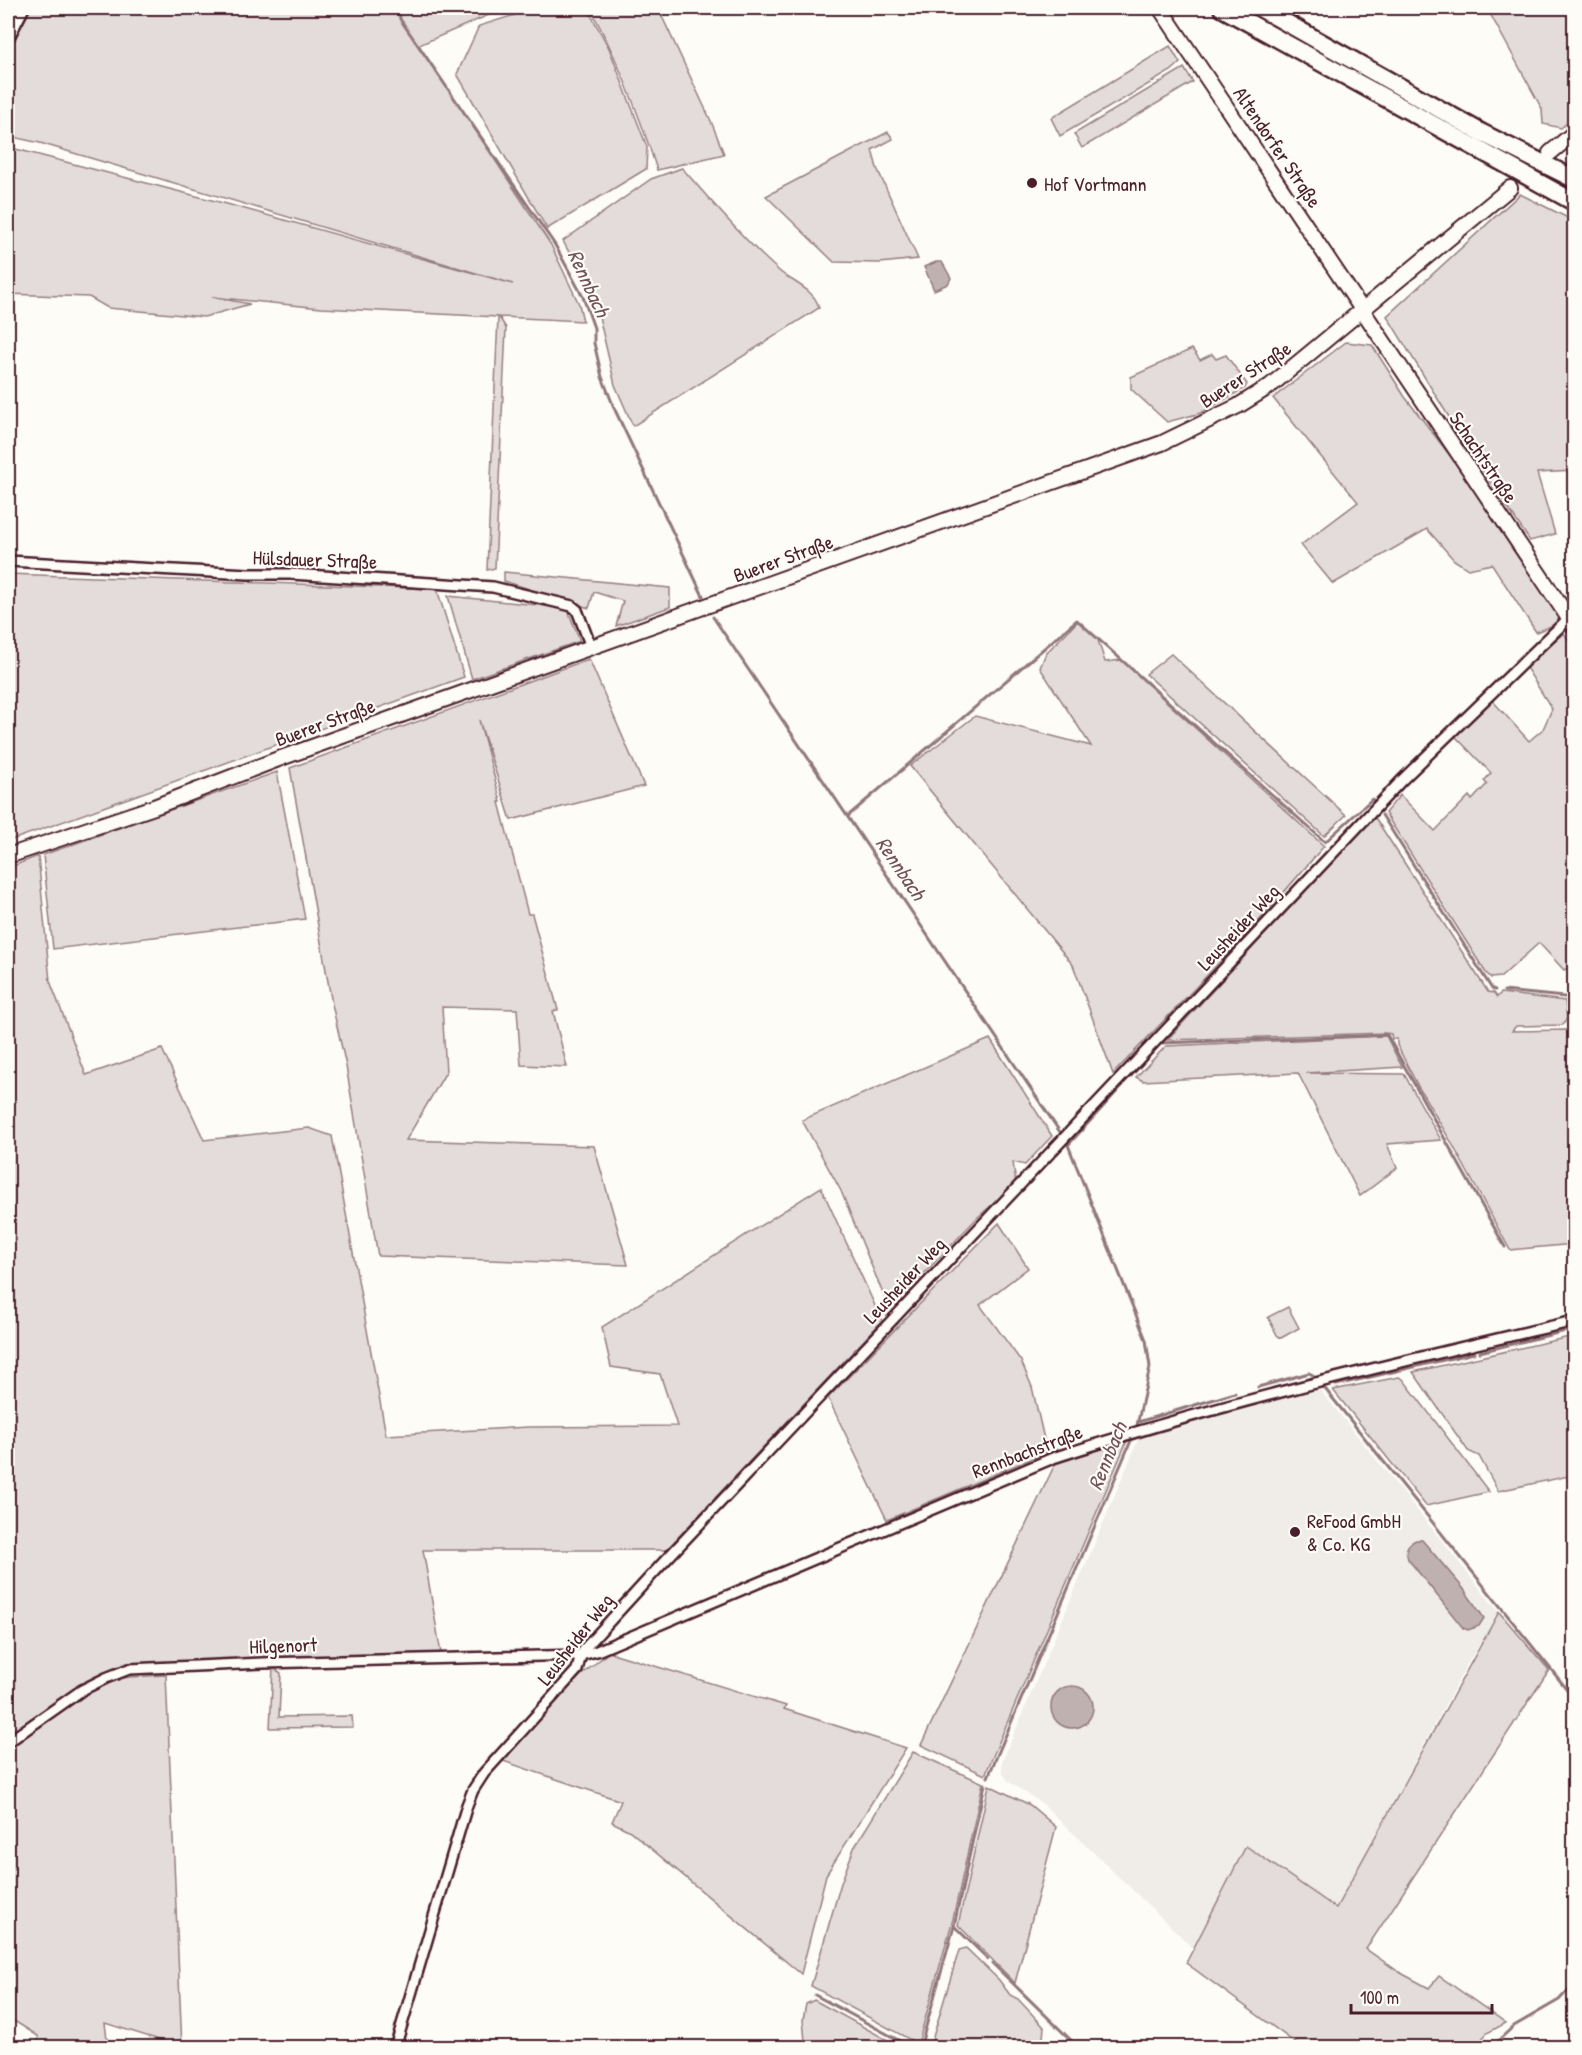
<svg xmlns="http://www.w3.org/2000/svg" width="1582" height="2055" font-family="'Patrick Hand',sans-serif">
	<style>
		.built { fill: #f0ece8 }
		.green { fill: #e3dcda; stroke: #967e82; stroke-width: 1.5 }
		.water { fill: #c0b1b1; stroke: #91777b; stroke-width: 1.5 }
		.lines { fill: none; stroke-linecap: round; stroke-linejoin: round }
		.stream { stroke: #91777b; stroke-width: 3 }
		.street-casing { stroke: #4a1f2b; stroke-width: 14 }
		.secondary-casing { stroke: #4a1f2b; stroke-width: 18 }
		.highway-casing { stroke: #4a1f2b; stroke-width: 21 }
		.street { stroke: #fdfcf7; stroke-width: 9 }
		.secondary { stroke: #fdfcf7; stroke-width: 14 }
		.highway { stroke: #fdfcf7; stroke-width: 16 }
		.poi-dot { fill: #4a1f2b; stroke: #fdfcf7; stroke-width: 2 }
		.labels { text-anchor: middle; dominant-baseline: central; stroke-width: 4.5; stroke-linejoin: round; paint-order: stroke }
		.street-label { font-size: 20px; fill: #4a1f2b; stroke: #fdfcf7 }
		.poi-label { font-size: 20px; fill: #4a1f2b; stroke: #fdfcf7; text-anchor: start }
		.water-label { font-size: 21px; font-style: italic; fill: #73525a; stroke: #fdfcf7 }
	</style>
	<rect width="100%" height="100%" fill="#fdfcf7"/>
	<filter id="ink" filterUnits="userSpaceOnUse"><feTurbulence type="fractalNoise" baseFrequency=".0167" numOctaves="2"/><feDisplacementMap in="SourceGraphic" scale="12" xChannelSelector="R" yChannelSelector="G"/><feConvolveMatrix kernelMatrix="1 2 1 2 8 2 1 2 1" color-interpolation-filters="sRGB"/></filter>
	<g filter="url(#ink)">
		<!-- built -->
		<path class="built" d="M1317,1386L1499,1612L1465,1668L1336,1908L1246,1846L1193,1948L1043,1804L1008,1781L1002,1771V1762L1140,1436Z"/>
		<!-- green -->
		<g class="green">
			<path d="M8,8H505L419,45L551,245L579,304L583,321L499,317L506,328L495,568L487,570L498,317L321,308L212,297L250,304L204,317L108,308L89,297L8,294V147L227,204L513,284L40,143L8,136Z"/>
			<path d="M529,8H587L609,48L647,147L646,169L547,229L457,74L479,26L518,14Z"/>
			<path d="M590,8H658L711,121L724,154L657,170C639,114 618,59 590,8Z"/>
			<path d="M1487,8H1574V117L1561,128L1543,124L1542,109Z"/>
			<path d="M1170,46L1180,63L1171,71L1060,136L1051,118Z"/>
			<path d="M1184,68L1193,82L1082,148L1074,134Z"/>
			<path d="M888,132L893,139L872,150L877,168L918,259L880,263L834,262L766,196Z"/>
			<path d="M682,168C713,203 743,239 778,270C791,282 815,289 819,308L633,426L615,385L593,291L581,275L563,241L651,179Z"/>
			<path d="M1520,194L1574,221V471L1537,473L1555,534L1530,541L1471,453L1387,316Z"/>
			<path d="M1346,342L1372,345L1405,397L1455,462L1564,621L1536,632L1492,564L1468,569L1454,560L1427,529L1333,584L1301,545L1358,502L1273,398Z"/>
			<path d="M1192,349L1200,360L1212,354L1216,359L1226,355L1247,384L1245,388L1201,413L1167,422L1131,389V377Z"/>
			<path d="M504,572L670,588V607L616,626L623,601L594,592L589,608L504,581Z"/>
			<path d="M8,574L437,589L464,677L12,840L8,837Z"/>
			<path d="M448,596L567,608L580,641L472,679Z"/>
			<path d="M1078,621L1098,640L1105,662L1121,660L1324,846L1258,922L1113,1074L1073,965L910,766L975,716L1091,746L1040,668L1046,653Z"/>
			<path d="M1564,633L1574,649V965L1564,970L1539,943L1501,977L1491,978L1486,973L1385,813L1400,795L1435,831L1469,796L1472,800L1487,784L1484,781L1491,773L1454,735L1491,699L1529,741L1543,729L1552,709L1525,666Z"/>
			<path d="M1171,654L1346,815L1324,836L1146,674Z"/>
			<path d="M589,659L644,786L511,820L479,720L501,802H499L528,914H532L558,1010L553,1011L567,1067L521,1065L517,1009L442,1007L446,1072L406,1140L594,1146L628,1265L378,1256L346,1066L332,1004L290,768Z"/>
			<path d="M277,772L305,919L53,949L43,855Z"/>
			<path d="M1374,816L1488,992L1494,993L1497,997L1501,993L1565,1001L1567,1018L1563,1025L1516,1026L1512,1031L1566,1030L1574,1036V1244L1510,1250L1450,1140L1419,1088L1397,1045V1039H1392L1391,1034L1385,1033L1167,1040Z"/>
			<path d="M38,856L50,981L86,1075L162,1049L204,1140L309,1128L332,1136L386,1435L529,1427L677,1426L660,1374L611,1367L602,1327L821,1187L882,1321L666,1550H423L442,1659L129,1669L106,1678L8,1742V868Z"/>
			<path d="M1386,1036L1402,1067L1306,1073L1404,1074L1441,1140L1387,1144L1397,1168L1360,1196L1298,1073L1143,1081L1136,1077L1166,1046Z"/>
			<path d="M990,1039L1052,1136L1025,1165L1013,1162L1016,1184L978,1217L902,1297L888,1306L841,1191L802,1120Z"/>
			<path d="M999,1223L1028,1268L980,1305L1021,1361L1032,1387L1047,1452L887,1520L828,1398Z"/>
			<path d="M1288,1307L1299,1328L1281,1338L1277,1335L1268,1317Z"/>
			<path d="M1574,1336V1475L1498,1491L1479,1456L1468,1451L1413,1372Z"/>
			<path d="M1399,1377L1403,1379L1489,1492L1426,1506L1333,1390Z"/>
			<path d="M1127,1441L985,1775L921,1745L1056,1462Z"/>
			<path d="M1499,1612L1549,1670L1366,1949L1399,1972L1429,1988L1439,1976L1506,2023L1487,2033L1475,2047H1301L1186,1963L1246,1846L1336,1908Z"/>
			<path d="M609,1652L786,1706L784,1709L906,1748L826,1875L801,1974L630,1831L612,1822L621,1801L503,1761L579,1677Z"/>
			<path d="M273,1668L281,1673L279,1717L352,1716L353,1727L270,1728Z"/>
			<path d="M166,1675L182,2047L105,2023L108,2047H39L38,2036L11,2019L8,1965V1746L82,1694L106,1681L130,1677Z"/>
			<path d="M913,1752L983,1783L953,1919L918,2044L811,1986L841,1883L854,1848Z"/>
			<path d="M989,1785L1030,1805L1056,1827L1015,1983L958,1925Z"/>
			<path d="M966,1948L999,1980L1010,1995L1018,1999L1044,2027L1043,2038L1032,2047H930L959,1950Z"/>
			<path d="M814,2000L900,2047H801L805,2041L803,2020L806,2004Z"/>
		</g>
		<!-- water -->
		<g class="water">
			<path d="M936,262H942L951,278L948,284L934,290L924,267Z"/>
			<path d="M1416,1540H1422L1463,1588L1484,1618L1479,1626L1468,1630L1463,1628L1408,1559C1404,1550 1407,1544 1416,1540Z"/>
			<circle cx="1072" cy="1707" r="21"/>
		</g>
		<g class="lines">
			<!-- stream -->
			<g class="stream">
				<path d="M399,8L400,19L555,245L583,297L594,328V343L602,377L615,410L703,596"/>
				<path d="M713,617L1062,1135"/>
				<path d="M1382,815L1492,989L1495,990"/>
				<path d="M848,816L1077,620L1325,842L1372,799L1376,804"/>
				<path d="M1504,991L1574,998"/>
				<path d="M1131,1076L1161,1043L1387,1035L1505,1247"/>
				<path d="M1066,1140L1146,1340L1150,1367L1136,1430"/>
				<path d="M1069,1144L1122,1086"/>
				<path d="M1480,1352L1574,1329"/>
				<path d="M1322,1385L1574,1698"/>
				<path d="M1336,1385L1474,1353"/>
				<path d="M1258,1387L1309,1373L1313,1375"/>
				<path d="M1138,1422L1235,1393"/>
				<path d="M988,1777L1133,1436"/>
				<path d="M955,1927L988,1959"/>
				<path d="M993,1964L1079,2048"/>
				<path d="M815,1995L913,2048"/>
				<path d="M920,2048L954,1926L985,1784"/>
				<path d="M1490,2048L1514,2026L1559,2000L1574,1984"/>
			</g>
			<!-- street casing -->
			<g class="street-casing">
				<g id="street">
					<path d="M8,39L24,8"/>
					<path d="M8,561L248,574H291L493,587L572,606L577,610L591,647"/>
					<path d="M8,1742L82,1690L106,1678L129,1669L263,1663L581,1655L597,1651L1053,1458C1224,1402 1400,1362 1574,1321"/>
					<path d="M395,2048L467,1805L473,1790L484,1773L577,1670L581,1655L586,1647L661,1565L1402,780L1569,618"/>
				</g>
			</g>
			<!-- secondary casing -->
			<g class="secondary-casing">
				<g id="secondary">
					<path d="M1160,8L1574,626"/>
					<path d="M1550,153L1574,133"/>
					<path d="M8,856L154,807L281,758L1162,443L1238,406L1270,386L1510,188"/>
				</g>
			</g>
			<!-- highway casing -->
			<g class="highway-casing">
				<g id="highway">
					<path d="M1222,8L1574,202"/>
					<path d="M1260,8L1482,133L1574,179"/>
				</g>
			</g>
			<!-- street -->
			<use href="#street" class="street"/>
			<!-- secondary -->
			<use href="#secondary" class="secondary"/>
			<!-- highway -->
			<use href="#highway" class="highway"/>
		</g>
	</g>
	<!-- markers -->
	<g class="poi-dot">
		<circle cx="1032" cy="183" r="6"/>
		<circle cx="1295" cy="1532" r="6"/>
	</g>
	<g class="labels">
		<!-- street labels -->
		<g class="street-label">
			<text transform="translate(1278 147) rotate(56)">Altendorfer Straße</text>
			<text transform="translate(1245 374) rotate(-33)">Buerer Straße</text>
			<text transform="translate(1484 457) rotate(56)">Schachtstraße</text>
			<text transform="translate(783 558) rotate(-20)">Buerer Straße</text>
			<text transform="translate(315 559) rotate(2)">Hülsdauer Straße</text>
			<text transform="translate(325 722) rotate(-20)">Buerer Straße</text>
			<text transform="translate(1238 927) rotate(-47)">Leusheider Weg</text>
			<text transform="translate(904 1280) rotate(-47)">Leusheider Weg</text>
			<text transform="translate(1027 1451) rotate(-21)">Rennbachstraße</text>
			<text transform="translate(575 1639) rotate(-52)">Leusheider Weg</text>
			<text transform="translate(283 1645) rotate(-2)">Hilgenort</text>
		</g>
		<!-- poi labels -->
		<g class="poi-label">
			<text x="1044" y="183">Hof Vortmann</text>
			<text x="1307" y="1520">ReFood GmbH<tspan x="1307" dy="23">&amp; Co. KG</tspan></text>
		</g>
		<!-- water labels -->
		<g class="water-label">
			<text transform="translate(589 283) rotate(65)">Rennbach</text>
			<text transform="translate(901 868) rotate(56)">Rennbach</text>
			<text transform="translate(1107 1456) rotate(-68)">Rennbach</text>
		</g>
	</g>
	<!-- margin -->
	<rect width="1582" height="2055" fill="none" stroke="#fdfcf7" stroke-width="30"/>
	<rect x="15" y="15" width="1552" height="2025" fill="none" stroke="#4a1f2b" stroke-width="2" filter="url(#ink)"/>
	<!-- scale -->
	<path d="M1351 2004v9h141v-9" fill="none" stroke="#4a1f2b" stroke-width="3"/>
	<text x="1360" y="2004" font-size="18" fill="#4a1f2b" stroke="#fdfcf7" stroke-width="4.5" paint-order="stroke">100 m</text>
</svg>
